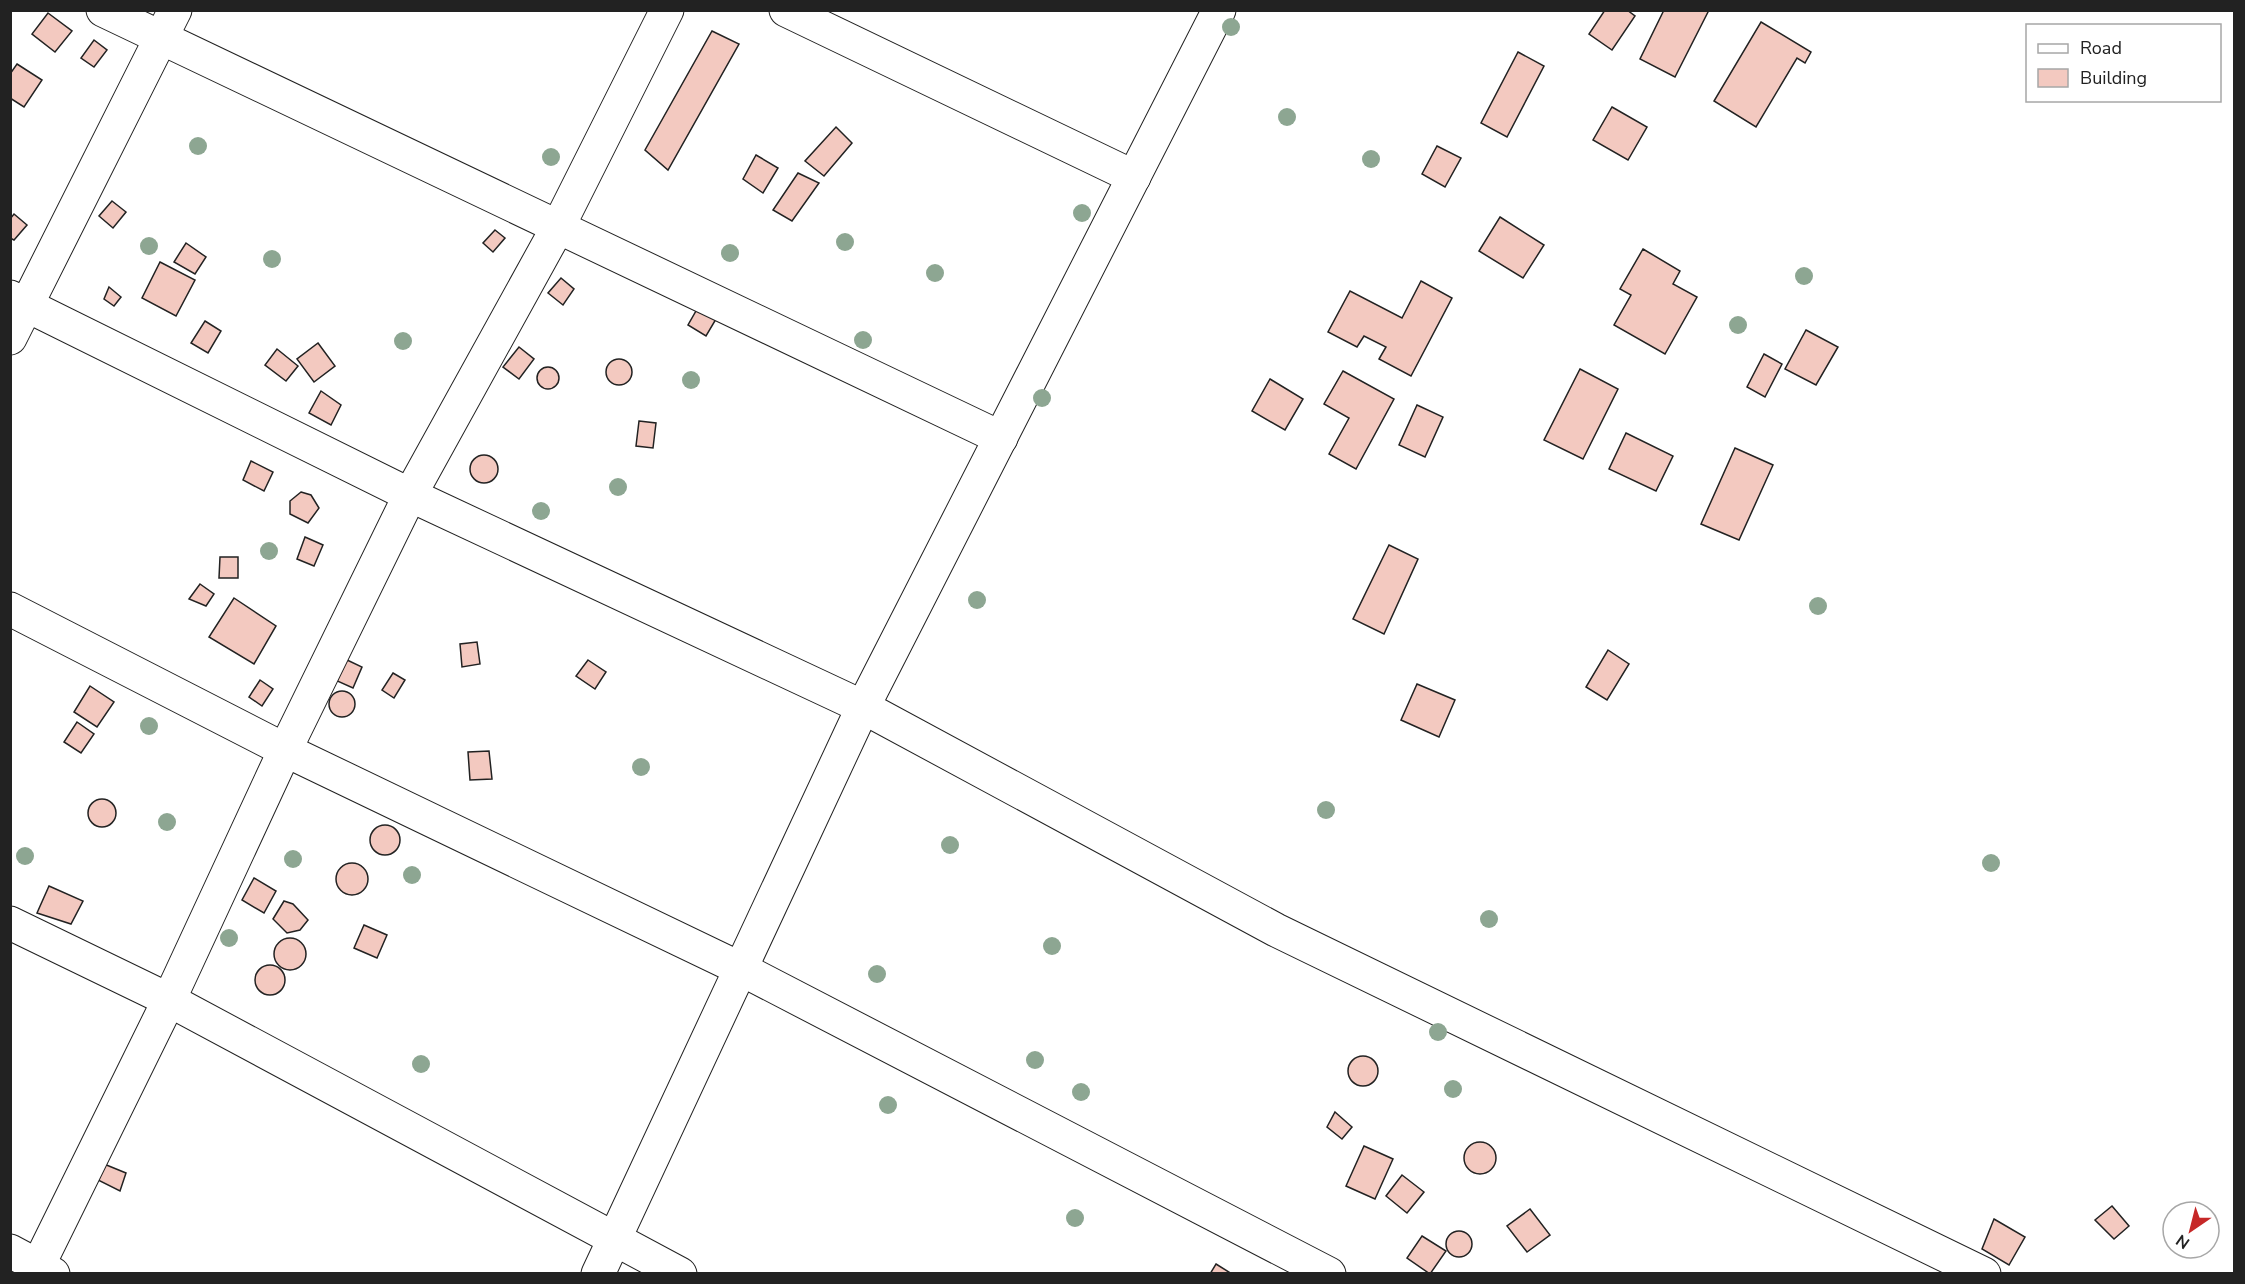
<svg xmlns="http://www.w3.org/2000/svg" width="2245" height="1284" font-family="'Nunito Sans',sans-serif">
	<style>
		.building { fill: #f3c9c0; stroke: #222; stroke-width: 1.5 }
		.lines { fill: none; stroke-linecap: round; stroke-linejoin: round }
		.minor-casing { stroke: #222; stroke-width: 35 }
		.minor { stroke: #fff; stroke-width: 33 }
		.tree { fill: #8da692 }
	</style>
	<rect width="100%" height="100%" fill="#fff"/>
	<!-- building -->
	<g class="building">
		<path d="M1605,10H1627L1635,16L1612,50L1589,34Z"/>
		<path d="M1664,10H1709L1675,77L1640,59Z"/>
		<path d="M48,13L72,31L55,52L32,34Z"/>
		<path d="M1761,22L1811,52L1805,63L1797,58L1756,127L1714,101Z"/>
		<path d="M712,31L739,44L668,170L645,150Z"/>
		<path d="M94,40L107,50L94,67L81,58Z"/>
		<path d="M1518,52L1544,66L1507,137L1481,123Z"/>
		<path d="M17,64L42,80L24,107L10,98V74Z"/>
		<path d="M1612,107L1647,127L1628,160L1593,140Z"/>
		<path d="M836,127L852,143L824,176L805,161Z"/>
		<path d="M1437,146L1461,158L1445,187L1422,174Z"/>
		<path d="M756,155L778,168L763,193L743,179Z"/>
		<path d="M798,173L819,183L792,221L773,210Z"/>
		<path d="M112,201L126,212L113,228L99,216Z"/>
		<path d="M14,214L27,225L14,240L10,238V219Z"/>
		<path d="M1500,217L1544,245L1523,278L1479,251Z"/>
		<path d="M495,230L505,238L493,252L483,243Z"/>
		<path d="M186,243L206,257L195,274L174,262Z"/>
		<path d="M1643,249L1680,271L1673,284L1697,297L1665,354L1614,325L1631,295L1620,289Z"/>
		<path d="M160,262L195,280L176,316L142,298Z"/>
		<path d="M561,278L574,289L563,305L548,293Z"/>
		<path d="M1421,281L1452,298L1411,376L1379,359L1386,347L1364,336L1357,347L1328,332L1350,291L1402,318Z"/>
		<path d="M109,287L121,297L114,306L104,299Z"/>
		<path d="M700,304L719,314L706,336L688,325Z"/>
		<path d="M205,321L221,331L208,353L191,343Z"/>
		<path d="M1806,330L1838,347L1816,385L1785,369Z"/>
		<path d="M318,343L335,366L314,382L297,359Z"/>
		<path d="M519,347L534,359L519,379L503,367Z"/>
		<path d="M277,349L298,366L286,381L265,365Z"/>
		<path d="M1764,354L1782,364L1765,397L1747,387Z"/>
		<circle cx="619" cy="372" r="13"/>
		<circle cx="548" cy="378" r="11"/>
		<path d="M1580,369L1618,389L1583,459L1544,440Z"/>
		<path d="M1343,371L1394,399L1356,469L1329,454L1349,418L1324,404Z"/>
		<path d="M1270,379L1303,399L1285,430L1252,411Z"/>
		<path d="M321,391L341,405L331,425L309,413Z"/>
		<path d="M1417,405L1443,417L1425,457L1399,445Z"/>
		<path d="M639,421L656,423L653,448L636,446Z"/>
		<path d="M1626,433L1673,456L1656,491L1609,469Z"/>
		<path d="M1735,448L1773,465L1739,540L1701,524Z"/>
		<circle cx="484" cy="469" r="14"/>
		<path d="M251,461L273,472L264,491L243,480Z"/>
		<path d="M301,492L311,495L319,508L308,523L290,514V501Z"/>
		<path d="M305,537L323,545L314,566L297,559Z"/>
		<path d="M1389,545L1418,559L1384,634L1353,619Z"/>
		<path d="M220,557H238V578H219Z"/>
		<path d="M200,584L214,594L206,606L189,599Z"/>
		<path d="M234,598L276,626L254,664L209,637Z"/>
		<path d="M477,642L480,664L462,667L460,644Z"/>
		<path d="M1608,650L1629,664L1607,700L1586,687Z"/>
		<path d="M345,659L362,667L353,688L335,680Z"/>
		<path d="M588,660L606,672L595,689L576,676Z"/>
		<path d="M393,673L405,680L394,698L382,690Z"/>
		<path d="M260,680L273,689L262,706L249,697Z"/>
		<path d="M1417,684L1455,700L1439,737L1401,720Z"/>
		<path d="M90,686L114,702L97,727L74,712Z"/>
		<circle cx="342" cy="704" r="13"/>
		<path d="M77,722L94,734L81,753L64,742Z"/>
		<path d="M489,751L492,779L470,780L468,752Z"/>
		<circle cx="102" cy="813" r="14"/>
		<circle cx="385" cy="840" r="15"/>
		<circle cx="352" cy="879" r="16"/>
		<path d="M254,878L276,891L264,913L242,900Z"/>
		<path d="M49,886L83,901L71,924L37,913Z"/>
		<path d="M284,901L293,904L308,920L300,930L287,933L273,919Z"/>
		<path d="M364,925L387,935L377,958L354,948Z"/>
		<circle cx="290" cy="954" r="16"/>
		<circle cx="270" cy="980" r="15"/>
		<circle cx="1363" cy="1071" r="15"/>
		<path d="M1335,1112L1352,1127L1342,1139L1327,1127Z"/>
		<circle cx="1480" cy="1158" r="16"/>
		<path d="M1364,1146L1393,1159L1375,1199L1346,1186Z"/>
		<path d="M104,1164L126,1173L120,1191L96,1179Z"/>
		<path d="M1402,1175L1424,1192L1407,1213L1386,1196Z"/>
		<path d="M2112,1206L2129,1226L2114,1239L2095,1220Z"/>
		<path d="M1530,1209L1550,1235L1527,1252L1507,1226Z"/>
		<path d="M1994,1219L2025,1237L2009,1265L1982,1249Z"/>
		<circle cx="1459" cy="1244" r="13"/>
		<path d="M1422,1236L1446,1251L1430,1274L1407,1258Z"/>
		<path d="M1216,1264L1232,1274H1210Z"/>
	</g>
	<g class="lines">
		<!-- minor casing -->
		<g class="minor-casing">
			<g id="minor">
				<path d="M103,10L1001,438"/>
				<path d="M786,10L1134,177"/>
				<path d="M10,297L410,495L863,707L1276,930L1984,1274"/>
				<path d="M10,338L175,10"/>
				<path d="M10,609L285,750L741,969L1329,1274"/>
				<path d="M10,923L169,1000L680,1274"/>
				<path d="M10,1251L53,1274"/>
				<path d="M34,1274L169,1000L285,750L410,495L558,227L667,10"/>
				<path d="M598,1274L863,707L1219,10"/>
			</g>
		</g>
		<!-- minor -->
		<use href="#minor" class="minor"/>
	</g>
	<!-- trees -->
	<g class="tree">
		<circle cx="1231" cy="27" r="9"/>
		<circle cx="1287" cy="117" r="9"/>
		<circle cx="198" cy="146" r="9"/>
		<circle cx="551" cy="157" r="9"/>
		<circle cx="1371" cy="159" r="9"/>
		<circle cx="1082" cy="213" r="9"/>
		<circle cx="845" cy="242" r="9"/>
		<circle cx="149" cy="246" r="9"/>
		<circle cx="730" cy="253" r="9"/>
		<circle cx="272" cy="259" r="9"/>
		<circle cx="935" cy="273" r="9"/>
		<circle cx="1804" cy="276" r="9"/>
		<circle cx="1738" cy="325" r="9"/>
		<circle cx="863" cy="340" r="9"/>
		<circle cx="403" cy="341" r="9"/>
		<circle cx="691" cy="380" r="9"/>
		<circle cx="1042" cy="398" r="9"/>
		<circle cx="618" cy="487" r="9"/>
		<circle cx="541" cy="511" r="9"/>
		<circle cx="269" cy="551" r="9"/>
		<circle cx="977" cy="600" r="9"/>
		<circle cx="1818" cy="606" r="9"/>
		<circle cx="149" cy="726" r="9"/>
		<circle cx="641" cy="767" r="9"/>
		<circle cx="1326" cy="810" r="9"/>
		<circle cx="167" cy="822" r="9"/>
		<circle cx="950" cy="845" r="9"/>
		<circle cx="25" cy="856" r="9"/>
		<circle cx="293" cy="859" r="9"/>
		<circle cx="1991" cy="863" r="9"/>
		<circle cx="412" cy="875" r="9"/>
		<circle cx="1489" cy="919" r="9"/>
		<circle cx="229" cy="938" r="9"/>
		<circle cx="1052" cy="946" r="9"/>
		<circle cx="877" cy="974" r="9"/>
		<circle cx="1438" cy="1032" r="9"/>
		<circle cx="1035" cy="1060" r="9"/>
		<circle cx="421" cy="1064" r="9"/>
		<circle cx="1453" cy="1089" r="9"/>
		<circle cx="1081" cy="1092" r="9"/>
		<circle cx="888" cy="1105" r="9"/>
		<circle cx="1075" cy="1218" r="9"/>
	</g>
	<!-- border -->
	<rect width="2245" height="1284" fill="none" stroke="#222222" stroke-width="24"/>
	<!-- legend -->
	<rect x="2026" y="24" width="195" height="78" fill="#ffffff" stroke="#a7a7a7" stroke-width="1.5"/>
	<rect x="2038" y="44" width="30" height="9" fill="#ffffff" stroke="#a7a7a7" stroke-width="1.5"/>
	<text x="2080" y="54" font-size="18" fill="#222222">Road</text>
	<rect x="2038" y="69" width="30" height="18" fill="#f3c9c0" stroke="#a7a7a7" stroke-width="1.5"/>
	<text x="2080" y="84" font-size="18" fill="#222222">Building</text>
	<!-- north arrow -->
	<g transform="translate(2191 1230) rotate(215)"><circle r="28" fill="#ffffff" stroke="#a7a7a7" stroke-width="1.5"/>
	<path d="M0-4.5L10 22L0 15L-10 22Z" fill="#c62828"/>
	<text y="-9" font-size="16" font-weight="bold" text-anchor="middle" fill="#222222">N</text>
	</g>
</svg>
